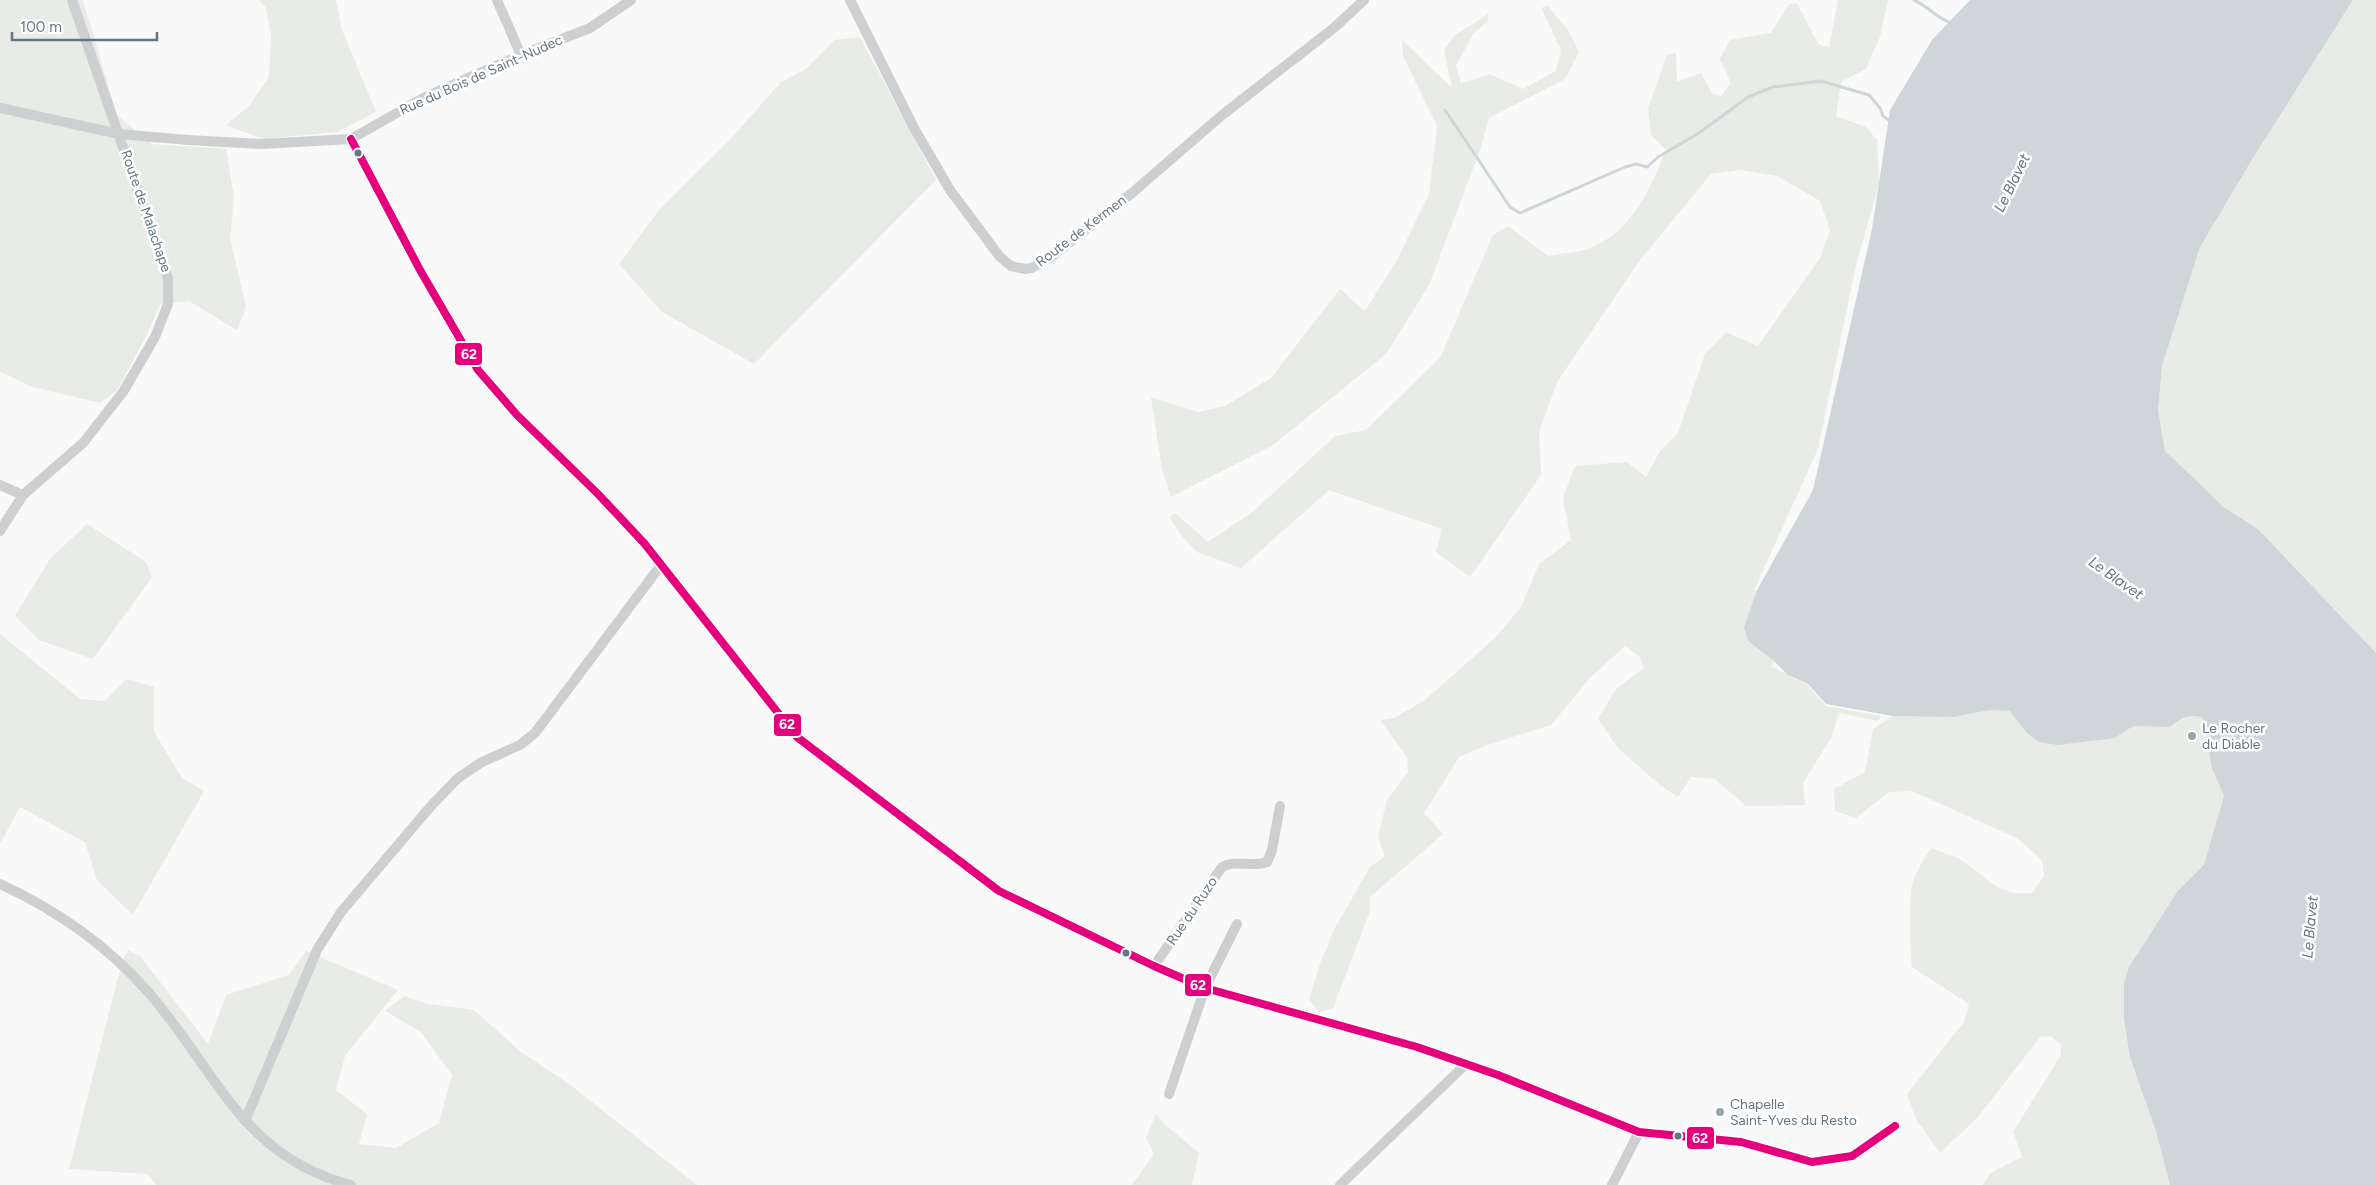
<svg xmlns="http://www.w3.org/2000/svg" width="2376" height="1185" font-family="Figtree,sans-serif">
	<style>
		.green { fill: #e8ebe6 }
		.water { fill: #ced6d9 }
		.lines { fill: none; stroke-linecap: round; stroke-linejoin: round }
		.stream { stroke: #ced6d9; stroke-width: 3 }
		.minor { stroke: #cecfd0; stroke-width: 10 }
		.bus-1-casing { stroke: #fff; stroke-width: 11 }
		.bus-1 { stroke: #e5007d; stroke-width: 8 }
		.bus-dot { fill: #657683; stroke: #fff; stroke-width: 2 }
		.poi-dot { fill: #99a4ac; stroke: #fff; stroke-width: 2 }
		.labels { text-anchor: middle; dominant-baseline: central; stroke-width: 5; stroke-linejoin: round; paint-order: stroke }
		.street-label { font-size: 14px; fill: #657683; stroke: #fff }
		.poi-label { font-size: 14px; fill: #657683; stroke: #fff; text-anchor: start }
		.water-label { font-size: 15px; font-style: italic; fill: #60757c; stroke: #fff }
		.line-badge { stroke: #fff; stroke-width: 2 }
		.badge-label { font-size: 14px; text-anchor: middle; font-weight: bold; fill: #fff }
	</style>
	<rect width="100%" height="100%" fill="#f9f9f9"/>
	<!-- green -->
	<g class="green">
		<path d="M0,0H83L117,115L152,144L226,149L234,198L230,238L246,307L237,330L189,301L160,304L148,332L118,389L100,403L33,387L0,372Z"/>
		<path d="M259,0H336L342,30L376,112L337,132L263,139L226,125L249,106L269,77L271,35L266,8Z"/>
		<path d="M1838,0H1888L1880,37L1866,69L1841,82L1836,116L1866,127L1877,140L1879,184L1856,265L1818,449L1754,590H1757L1744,627L1748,641L1774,661L1771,666L1807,685L1826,706L1881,716L1878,721L1839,713L1831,738L1803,783L1805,805L1746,806L1715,779L1691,777L1678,797L1661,786L1618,748L1598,719L1616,689L1644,668L1639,656L1625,646L1589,679L1551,725L1487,745L1459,757L1424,813L1443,834L1370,897V911L1333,1008L1319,1012L1309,999L1321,961L1334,930L1370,867L1385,856L1378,837L1387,800L1408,772L1407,757L1380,720L1394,718L1425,700L1496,637L1521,607L1539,564L1571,540L1563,498L1575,466L1627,462L1646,477L1660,451L1678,433L1705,354L1726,332L1758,346L1820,258L1830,230L1820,201L1777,176L1741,170L1711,174L1640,260L1557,382L1539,432L1541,475L1470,577L1436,552L1442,529L1329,490L1241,568L1197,552L1182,536L1169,517L1175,513L1208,542L1254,511L1335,436L1366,430L1440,358L1493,235L1508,226L1548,256C1562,253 1578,253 1590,248C1632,232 1650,189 1666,150L1651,135L1648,108L1667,55L1676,53L1677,82L1701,73L1712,93L1721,96L1731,83L1720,59L1730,40L1771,33L1789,4L1797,3L1818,44L1829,48Z"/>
		<path d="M2353,0H2376V653L2258,529L2225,508L2165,451L2158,410L2162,366L2200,247L2253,158Z"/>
		<path d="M1548,6L1568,30L1579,52L1565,79L1489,118L1480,150L1429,285L1386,354L1273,445L1171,497L1162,469L1151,397L1198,412L1225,406L1271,378L1340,289L1365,311L1397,260L1429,194L1437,126L1403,56L1402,40L1452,88L1444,50L1454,36L1488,14V21L1473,34L1456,66L1461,84L1489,74L1523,89L1556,71L1561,50L1541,8Z"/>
		<path d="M860,37L936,180L754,364L662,312L619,264L659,210L729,141L781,82L806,69L834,40Z"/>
		<path d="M87,524L146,562L152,577L93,659L39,640L15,616L50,559Z"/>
		<path d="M0,634L80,699L105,701L127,679L154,687V732L182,778L204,791L133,915L97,880L85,842L20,807L0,844Z"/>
		<path d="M1990,710L2011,711L2026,732L2115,738L2133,726L2170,727L2177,720L2194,715L2196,710L2244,744L2227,1185H1983L1990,1173L2022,1157L2013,1132L2061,1055V1045L2052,1037L2041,1036L1977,1118L1940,1153L1916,1119L1907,1094L1964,1022L1969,1004L1912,967C1910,953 1908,894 1913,882C1917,870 1924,859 1931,848C1943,853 1957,856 1967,864C1990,880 2001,897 2032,893L2044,876L2042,860L2017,838L1912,791L1889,792L1856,818L1835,811L1834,789L1865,772L1873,729L1893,716L1953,717Z"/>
		<path d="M128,950L140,956L208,1044L226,995L289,975L306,951L398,990L345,1056L336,1090L367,1114L359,1144L396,1148L439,1123L452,1075L421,1032L385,1011L404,996L428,1004L474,1010L521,1052L569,1084L697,1185H156L148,1174L69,1169L122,962Z"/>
		<path d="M1156,1114L1164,1124L1199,1153L1192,1185H1132L1154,1154L1146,1138Z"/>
	</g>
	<!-- water -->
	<path class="water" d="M1970,0H2353L2253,158L2200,247L2162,366L2158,410L2165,451L2225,508L2258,529L2376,653V1185H2170L2156,1131L2130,1057L2124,1019V984L2129,967L2177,892L2204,865L2224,796L2212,768L2203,718C2191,713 2180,718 2170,727L2133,726L2115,738L2058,745L2039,742L2026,732L2010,711L1990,710L1953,717L1893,716L1826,704L1808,684L1788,675L1774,661L1748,641L1744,627L1757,590L1813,490L1872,229L1890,110L1932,40Z"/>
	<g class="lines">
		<!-- stream -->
		<g class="stream">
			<path d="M1914,0C1928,6 1937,19 1952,23"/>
			<path d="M1445,110L1510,207L1520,213L1625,167L1636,164L1647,167L1658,157L1699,133L1748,97L1773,87L1821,81L1869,95L1880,108L1883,116L1890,121"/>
		</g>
		<!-- minor -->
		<g class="minor">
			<path d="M497,0L521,55"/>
			<path d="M850,0L914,128L950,190L1000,257L1011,266L1025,269L1032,268L1050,258L1132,193L1221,116L1335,27L1364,0"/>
			<path d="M0,108L119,134L188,140L261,144L351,139L425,97L521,55L590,28L631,0"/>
			<path d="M351,139L420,270L478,370L517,415L598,494L644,543L797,737L999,891L1154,966L1205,988L1417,1047L1498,1075L1639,1132L1741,1142L1812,1162L1852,1156L1895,1126"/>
			<path d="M0,485L23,495"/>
			<path d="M0,531L23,495L83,443L123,392L155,337L168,304V278L72,0"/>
			<path d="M0,884C57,910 108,946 149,993C216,1070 241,1156 351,1185"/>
			<path d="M1154,966L1222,867C1236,859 1252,868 1267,862L1272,850L1280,806"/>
			<path d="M1169,1094L1205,988L1237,924"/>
			<path d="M245,1121L317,950L341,912L431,806L458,778L482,762L520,745L535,733L661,565"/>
			<path d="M1340,1185L1466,1064"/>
			<path d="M1612,1185L1639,1132"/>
		</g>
		<!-- bus-1 casing -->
		<g class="bus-1-casing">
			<path id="bus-1" d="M351,139L420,270L478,370L517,415L598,494L644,543L797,737L999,891L1154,966L1205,988L1417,1047L1498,1075L1639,1132L1741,1142L1812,1162L1852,1156L1895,1126"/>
		</g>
		<!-- bus-1 -->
		<use href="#bus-1" class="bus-1"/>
	</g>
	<!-- markers -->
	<g class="bus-dot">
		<circle cx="358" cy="153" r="4.5"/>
		<circle cx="1126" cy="953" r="4.5"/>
		<circle cx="1678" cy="1136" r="4.5"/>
	</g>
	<g class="poi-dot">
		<circle cx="2192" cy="736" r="5"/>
		<circle cx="1720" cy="1112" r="5"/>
	</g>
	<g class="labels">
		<!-- street labels -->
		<g class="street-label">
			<text transform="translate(481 75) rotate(-24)">Rue du Bois de Saint-Nudec</text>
			<text transform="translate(146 211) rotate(71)">Route de Malachape</text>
			<text transform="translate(1081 231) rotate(-37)">Route de Kermen</text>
			<text transform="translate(1192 911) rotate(-56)">Rue du Ruzo</text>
		</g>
		<!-- poi labels -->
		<g class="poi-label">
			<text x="2202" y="728">Le Rocher<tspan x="2202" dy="16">du Diable</tspan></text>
			<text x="1730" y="1104">Chapelle<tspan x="1730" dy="16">Saint-Yves du Resto</tspan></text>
		</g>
		<!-- water labels -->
		<g class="water-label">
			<text transform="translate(2012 183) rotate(-64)">Le Blavet</text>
			<text transform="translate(2116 578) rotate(35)">Le Blavet</text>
			<text transform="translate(2310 927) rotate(-85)">Le Blavet</text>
		</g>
	</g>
	<g class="line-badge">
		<rect x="454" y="342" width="29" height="24" rx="5" fill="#e5007d"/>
		<rect x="773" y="713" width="29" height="24" rx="5" fill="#e5007d"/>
		<rect x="1184" y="973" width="28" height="24" rx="5" fill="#e5007d"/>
		<rect x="1686" y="1126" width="29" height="24" rx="5" fill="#e5007d"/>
	</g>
	<g class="badge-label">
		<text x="469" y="359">62</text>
		<text x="787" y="729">62</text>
		<text x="1198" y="990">62</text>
		<text x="1700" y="1143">62</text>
	</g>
	<!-- scale -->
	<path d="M12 32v8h145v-8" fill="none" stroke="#657683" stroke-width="2.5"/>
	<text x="20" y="32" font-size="15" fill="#657683" stroke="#ffffff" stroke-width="4" paint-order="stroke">100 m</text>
</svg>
